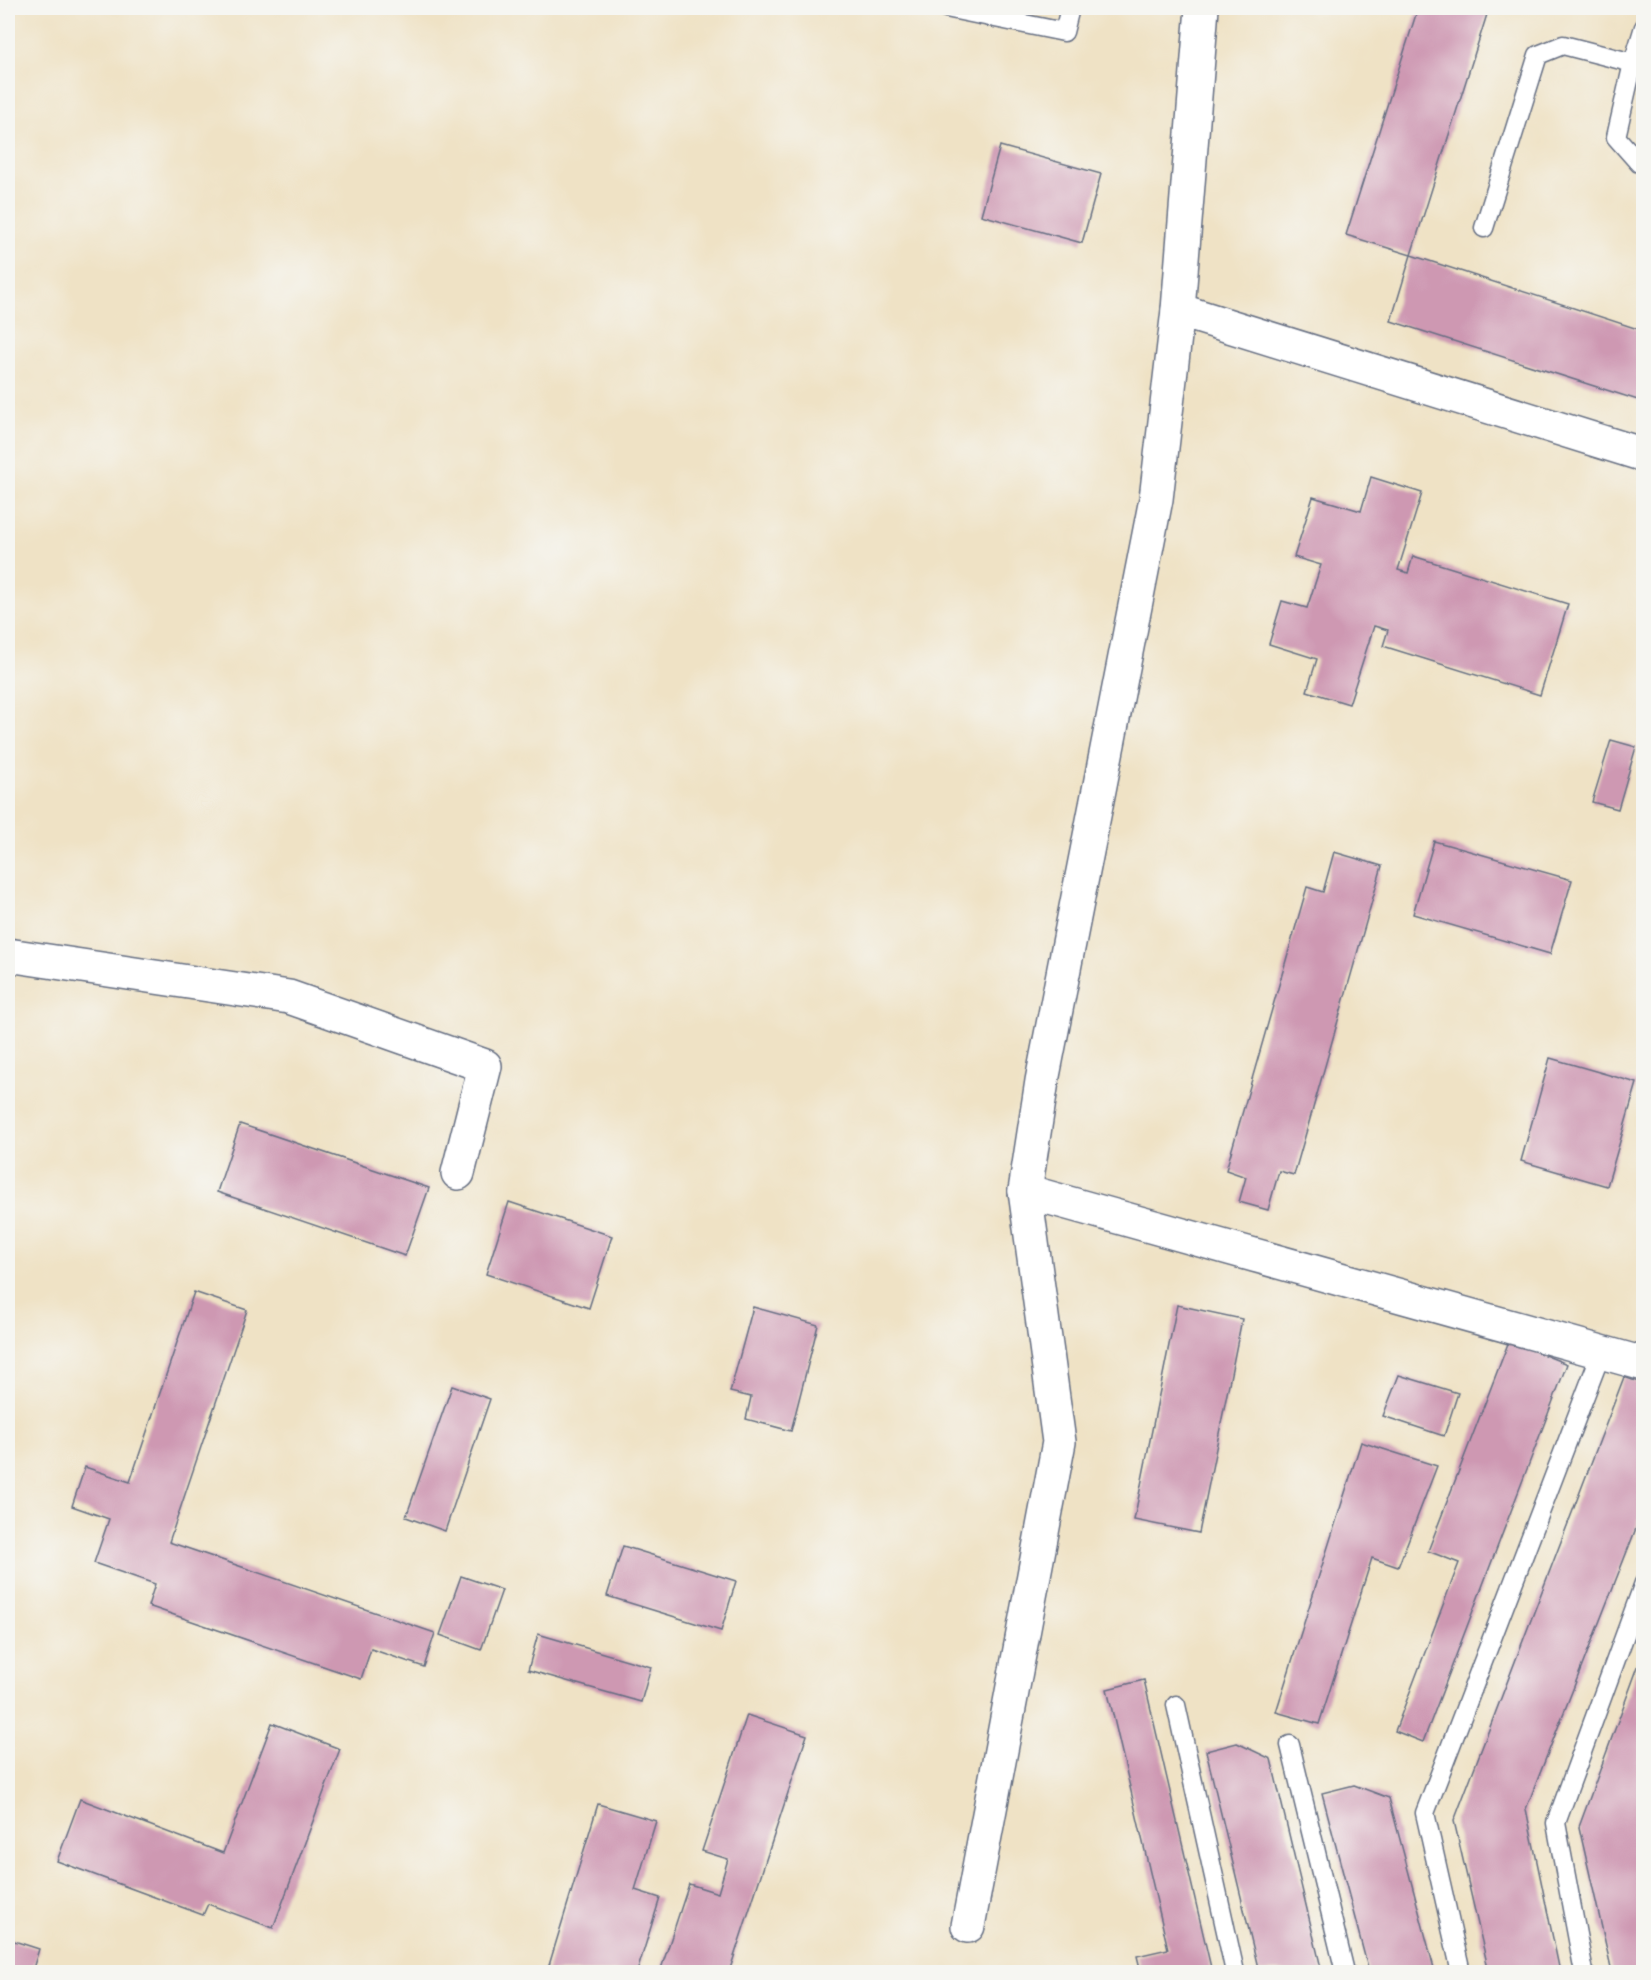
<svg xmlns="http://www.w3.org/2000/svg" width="1651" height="1980" font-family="'Playpen Sans',sans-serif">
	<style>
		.building { fill: #ce98b2 }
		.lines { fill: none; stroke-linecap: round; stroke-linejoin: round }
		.service-casing { stroke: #656e82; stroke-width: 21 }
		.minor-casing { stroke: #656e82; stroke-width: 36 }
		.service { stroke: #fff; stroke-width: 18 }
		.minor { stroke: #fff; stroke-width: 33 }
	</style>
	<rect width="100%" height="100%" fill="#f6f6f2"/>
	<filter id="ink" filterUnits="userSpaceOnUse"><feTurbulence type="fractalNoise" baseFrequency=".0167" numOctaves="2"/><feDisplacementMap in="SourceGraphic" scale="12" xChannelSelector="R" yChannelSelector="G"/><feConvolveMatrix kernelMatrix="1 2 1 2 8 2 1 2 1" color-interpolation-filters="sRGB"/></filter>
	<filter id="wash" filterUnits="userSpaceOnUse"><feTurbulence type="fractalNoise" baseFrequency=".008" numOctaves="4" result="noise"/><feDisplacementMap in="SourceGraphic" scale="24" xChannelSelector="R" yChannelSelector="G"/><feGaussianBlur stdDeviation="1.35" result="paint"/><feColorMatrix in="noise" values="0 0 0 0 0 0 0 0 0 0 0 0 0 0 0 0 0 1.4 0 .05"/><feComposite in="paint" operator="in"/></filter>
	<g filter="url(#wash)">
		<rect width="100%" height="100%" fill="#efe2c5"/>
		<g id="blocks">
			<!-- building -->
			<g class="building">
				<path d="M1418,8H1489L1411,255L1644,331V402L1391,321L1411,255L1346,235Z"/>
				<path d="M1000,146L1101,174L1082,243L981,215Z"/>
				<path d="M1371,477L1422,493L1398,570L1408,573L1413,556L1568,604L1540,695L1383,646L1388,630L1374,626L1349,704L1307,691L1317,659L1269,644L1282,601L1307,608L1321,565L1294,557L1313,497L1361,511Z"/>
				<path d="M1611,740L1636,747L1618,809L1592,802Z"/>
				<path d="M1434,841L1572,880L1550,954L1413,914Z"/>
				<path d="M1334,852L1382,866L1294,1175L1279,1171L1268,1210L1239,1202L1246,1177L1226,1170L1307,887L1323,892Z"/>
				<path d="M1550,1058L1637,1083L1607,1186L1521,1161Z"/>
				<path d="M240,1124L429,1188L405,1256L217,1192Z"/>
				<path d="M509,1202L612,1236L589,1308L486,1274Z"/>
				<path d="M194,1292L247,1310L169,1542L435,1633L424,1667L371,1649L361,1679L148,1606L155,1584L94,1563L109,1519L72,1506L85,1467L130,1482Z"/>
				<path d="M1177,1305L1242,1319L1199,1533L1134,1520Z"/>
				<path d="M753,1307L818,1325L791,1431L746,1419L751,1397L730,1392Z"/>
				<path d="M1509,1341L1567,1364L1423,1742L1395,1731L1459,1563L1428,1551Z"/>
				<path d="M1399,1375L1458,1393L1444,1436L1383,1416Z"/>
				<path d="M1624,1377L1644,1384V1508L1526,1809L1560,1972H1489L1454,1821Z"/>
				<path d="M452,1386L490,1399L445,1531L406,1517Z"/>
				<path d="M1361,1442L1437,1466L1398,1567L1372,1558L1319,1724L1276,1712Z"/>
				<path d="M623,1546L736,1581L721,1631L607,1596Z"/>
				<path d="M461,1576L502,1590L481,1650L440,1635Z"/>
				<path d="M538,1634L651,1667L641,1702L528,1670Z"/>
				<path d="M1643,1653L1644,1972H1612L1579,1827Z"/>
				<path d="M1144,1680L1212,1972H1141L1137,1956L1168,1949L1107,1689Z"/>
				<path d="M747,1715L807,1735L729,1972H660L689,1884L718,1893L728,1859L702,1851Z"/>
				<path d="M272,1723L340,1749L273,1928L208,1904L203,1915L57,1861L80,1799L223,1853Z"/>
				<path d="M1237,1743L1271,1759L1322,1972H1259L1206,1751Z"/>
				<path d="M1354,1785L1389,1798L1435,1972H1369L1322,1793Z"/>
				<path d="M598,1804L656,1821L635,1890L660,1898L637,1972H547Z"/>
				<path d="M8,1939L39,1949L32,1972H8Z"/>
			</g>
		</g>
	</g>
	<g filter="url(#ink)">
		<use href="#blocks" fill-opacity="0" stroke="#656e82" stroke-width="1.5"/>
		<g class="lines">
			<!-- service casing -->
			<g class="service-casing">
				<g id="service">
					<path d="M946,8L1064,32L1070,8"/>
					<path d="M1633,63L1616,137L1639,163L1644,165"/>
					<path d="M1484,228L1538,55L1563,45L1633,63L1644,27"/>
					<path d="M1176,1705L1235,1972"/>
					<path d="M1290,1745L1345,1972"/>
					<path d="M1461,1972L1425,1813L1602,1351"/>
					<path d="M1584,1972L1556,1823L1644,1583"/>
				</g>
			</g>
			<!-- minor casing -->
			<g class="minor-casing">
				<g id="minor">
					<path d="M1178,310L1644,455"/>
					<path d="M8,955L289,997L485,1066L458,1173"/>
					<path d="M1025,1191L1644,1364"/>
					<path d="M968,1926L1059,1442L1025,1191L1042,1081L1156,499L1178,310L1202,8"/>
				</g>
			</g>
			<!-- service -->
			<use href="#service" class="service"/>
			<!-- minor -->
			<use href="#minor" class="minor"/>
		</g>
	</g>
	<!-- margin -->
	<rect width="1651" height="1980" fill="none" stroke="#f6f6f2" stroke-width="30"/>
</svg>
